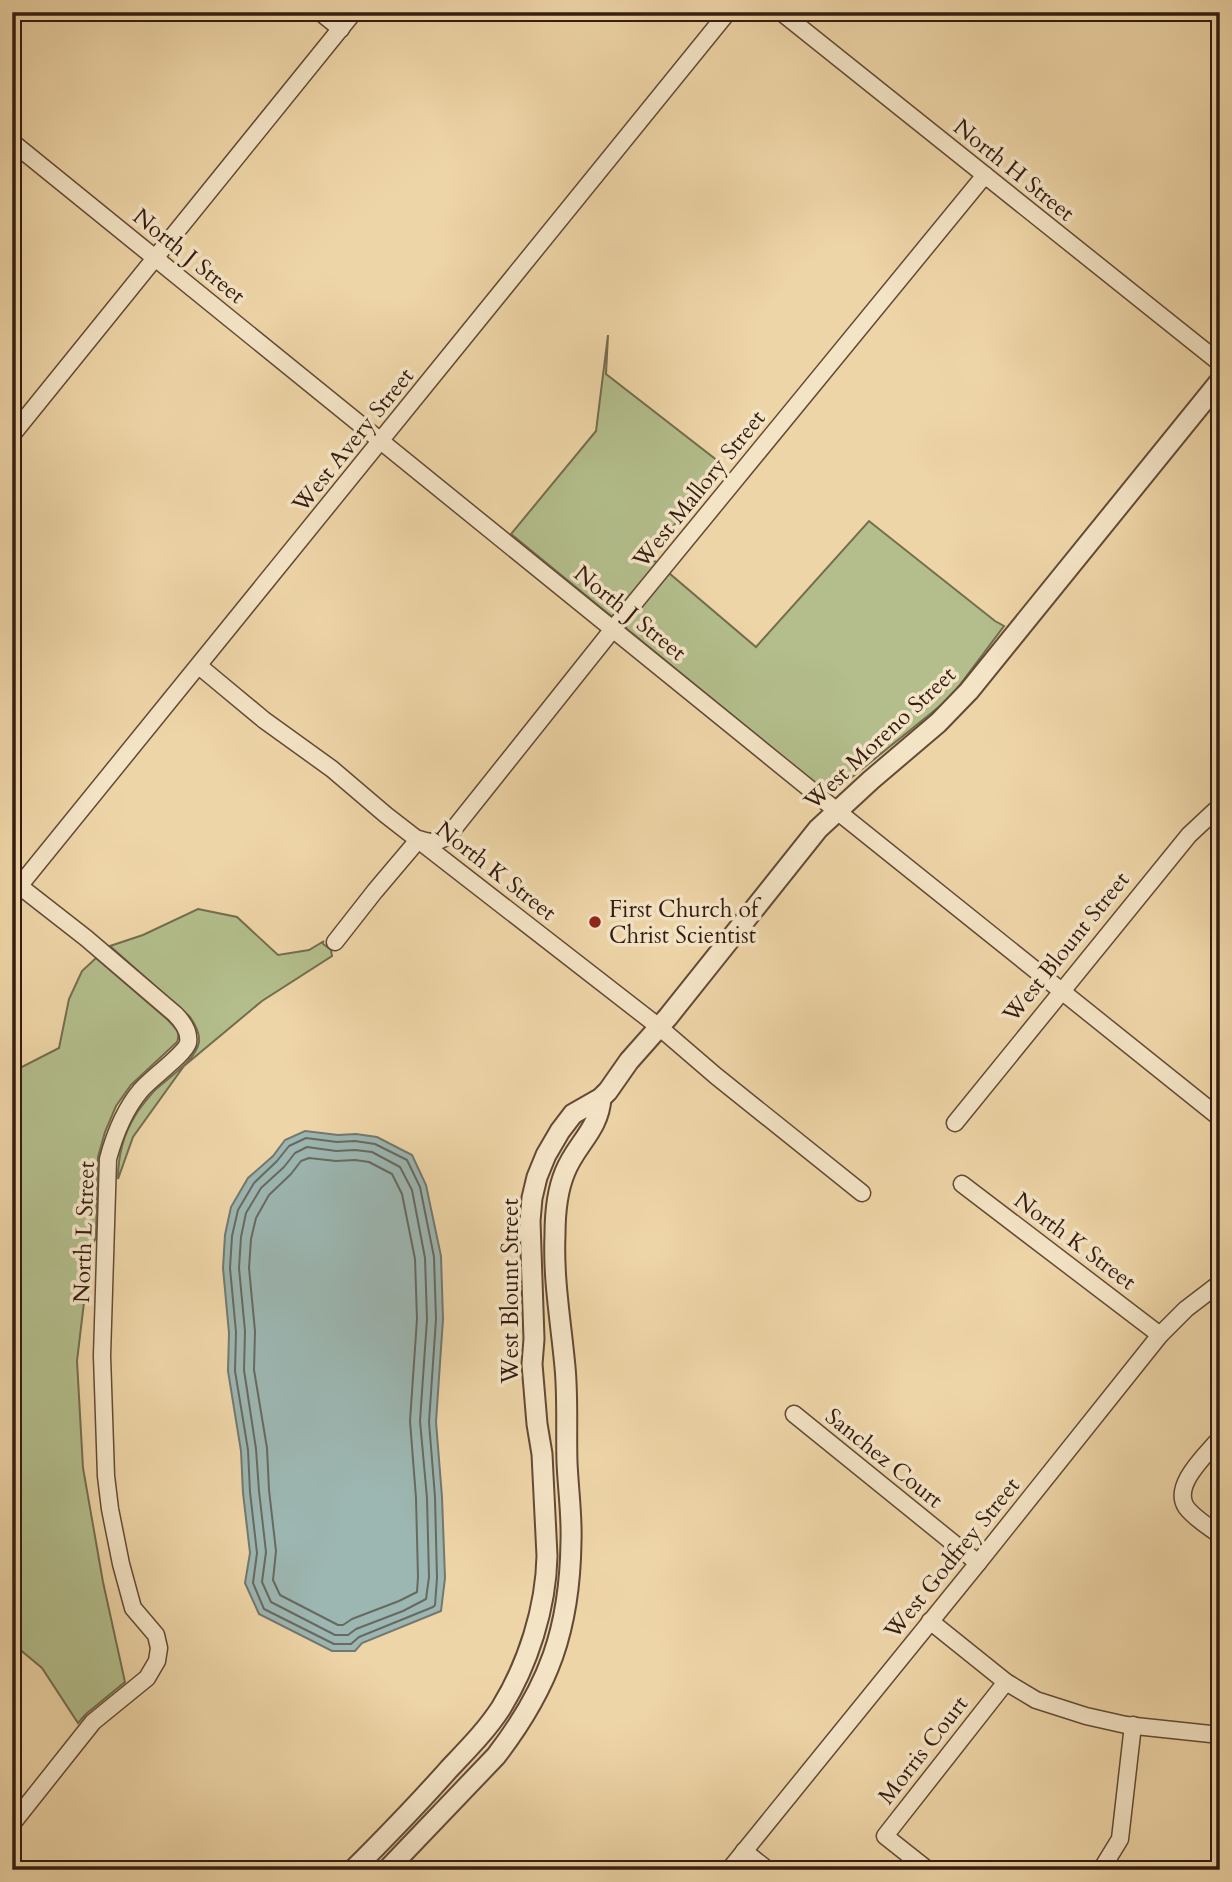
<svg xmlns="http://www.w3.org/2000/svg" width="1232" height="1882" font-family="Cardo,serif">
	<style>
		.green { fill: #b3be8c; stroke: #746d4e; stroke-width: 2 }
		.water { fill: #9cb6b1; stroke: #737871; stroke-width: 2 }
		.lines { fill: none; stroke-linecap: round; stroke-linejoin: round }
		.shore { stroke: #686961; stroke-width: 2 }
		.minor-casing { stroke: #634a36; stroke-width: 19 }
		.tertiary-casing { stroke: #634a36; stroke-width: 23 }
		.minor { stroke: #f4e4c6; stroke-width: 16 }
		.tertiary { stroke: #f4e4c6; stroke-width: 19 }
		.poi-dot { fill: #8f2418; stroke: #f4e4c6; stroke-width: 2.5 }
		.labels { text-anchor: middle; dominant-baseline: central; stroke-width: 7; stroke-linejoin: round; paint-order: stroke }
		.street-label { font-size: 23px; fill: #351c11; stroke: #f4e4c6 }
		.poi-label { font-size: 23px; fill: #351c11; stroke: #f4e4c6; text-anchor: start }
	</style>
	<rect width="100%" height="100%" fill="#eed5a7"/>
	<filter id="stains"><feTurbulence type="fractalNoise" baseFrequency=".00286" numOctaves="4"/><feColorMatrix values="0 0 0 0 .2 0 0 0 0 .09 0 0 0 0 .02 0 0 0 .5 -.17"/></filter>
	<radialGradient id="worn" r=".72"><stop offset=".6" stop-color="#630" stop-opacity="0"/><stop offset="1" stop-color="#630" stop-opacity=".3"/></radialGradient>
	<!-- green -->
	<g class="green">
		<path d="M608,335L606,374L723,465L649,556L756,647L869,521L995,621L1004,626L950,698L836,790L821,788L511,534L596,431Z"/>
		<path d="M198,909L237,917L278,955L309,950L324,941L322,943L331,950L332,956L262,1001L184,1066L133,1137L118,1179C118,1157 123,1135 135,1116C140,1107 148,1098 155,1090C168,1078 196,1060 199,1042C200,1032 195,1024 190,1017L110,946L143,935Z"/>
		<path d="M96,958L168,1020C175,1028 181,1032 177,1042L131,1085L116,1106L105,1132L98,1157L96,1237L90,1252L77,1361L83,1468L103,1582L125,1682L86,1714L78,1723L42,1668L12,1643V1067L20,1068L59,1048L69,999L82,971Z"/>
	</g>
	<!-- water -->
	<path class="water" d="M305,1131L338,1135L356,1134L377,1137L412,1155L426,1185L441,1256L443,1319L436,1422L442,1497L445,1578L441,1611L362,1643L355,1651H332L259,1614L245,1583L250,1553L243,1493L241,1451L228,1371L229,1333L223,1268L225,1235L231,1207L248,1178L273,1156L285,1140Z"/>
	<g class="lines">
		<!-- shore -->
		<g class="shore">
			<path d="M306,1138L337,1142L355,1141L375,1144L407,1160L420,1187L434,1257L436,1319L429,1422L435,1497L437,1578L435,1605L433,1607L359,1637L351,1644H334L264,1609L253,1583L257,1553L250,1492L248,1450L235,1371L236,1332L230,1268L232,1236L238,1210L254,1183L277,1161L289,1146Z"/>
			<path d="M307,1147L336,1151L355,1150L372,1152L400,1167L412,1190L425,1258L427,1319L420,1421L427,1498L429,1577L426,1599L403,1611L356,1629L348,1635H335L271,1602L262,1582L266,1552L259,1491L256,1449L244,1370L245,1331L239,1268L241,1237L246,1213L261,1188L284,1167L295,1153Z"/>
			<path d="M309,1158L336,1161L355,1160L369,1162L392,1174L402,1194L415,1259L417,1319L410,1421L416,1498L418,1577L417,1592L399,1601L352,1619L343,1625H338L280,1595L273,1580L276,1551L269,1490L267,1448L254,1370L255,1331L249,1268L251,1239L256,1218L269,1195L291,1174L301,1161Z"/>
		</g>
		<!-- minor casing -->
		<g class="minor-casing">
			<g id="minor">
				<path d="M320,12L341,29"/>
				<path d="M781,12L1220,363"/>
				<path d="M12,142L837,811L1220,1118"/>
				<path d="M12,435L354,12"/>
				<path d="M199,666L264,720L332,769L386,815L659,1027L716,1076L862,1193"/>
				<path d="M12,895L728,12"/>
				<path d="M335,942L375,891L419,839C431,843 437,843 448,836L613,629L985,175"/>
				<path d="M955,1123L1189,835L1220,806"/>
				<path d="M962,1184L1160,1335"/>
				<path d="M794,1414L978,1563"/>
				<path d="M1220,1438C1206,1455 1172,1485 1186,1507C1194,1518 1209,1527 1220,1535"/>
				<path d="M930,1621L1006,1682L1036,1700L1086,1716L1126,1725L1220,1735"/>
				<path d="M12,1824L93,1722L147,1678L157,1661L159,1648L156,1635L133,1608L121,1564L110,1509L106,1476L102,1356L108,1159C115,1133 124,1110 141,1090C151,1078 185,1054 188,1043C190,1032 182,1021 175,1014L86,938L13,881"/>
				<path d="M744,1851L768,1870"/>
				<path d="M729,1870L978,1563L1160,1335L1186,1309L1220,1283"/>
				<path d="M928,1870L885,1836L1006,1682"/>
				<path d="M1101,1870L1120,1839L1133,1725"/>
			</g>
		</g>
		<!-- tertiary casing -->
		<g class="tertiary-casing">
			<g id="tertiary">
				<path d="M353,1870C386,1837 418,1804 449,1769C467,1750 486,1731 501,1708C528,1664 546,1608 547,1556L542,1454L537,1424L532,1364L534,1339L530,1221L532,1198L537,1177L546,1155L560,1131L573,1114L601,1098L608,1091L629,1061L668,1017L818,829L871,780L938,723L969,691L1220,381"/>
				<path d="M387,1870L496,1756C549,1687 570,1629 571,1541C572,1515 568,1488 567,1462C566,1430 568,1399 565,1367C561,1323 553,1279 555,1235C555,1215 557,1191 565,1172C576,1144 599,1130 601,1098"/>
			</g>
		</g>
		<!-- minor -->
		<use href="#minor" class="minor"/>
		<!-- tertiary -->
		<use href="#tertiary" class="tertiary"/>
	</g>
	<!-- markers -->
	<circle class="poi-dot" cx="595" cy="922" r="7"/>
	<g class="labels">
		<!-- street labels -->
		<g class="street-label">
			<text transform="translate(1014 170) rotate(39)">North H Street</text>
			<text transform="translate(189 256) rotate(39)">North J Street</text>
			<text transform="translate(353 440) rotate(-51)">West Avery Street</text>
			<text transform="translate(699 489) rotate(-51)">West Mallory Street</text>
			<text transform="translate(630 613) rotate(39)">North J Street</text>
			<text transform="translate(880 738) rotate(-43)">West Moreno Street</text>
			<text transform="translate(496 871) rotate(38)">North K Street</text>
			<text transform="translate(1066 947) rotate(-51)">West Blount Street</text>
			<text transform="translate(84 1232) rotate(-88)">North L Street</text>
			<text transform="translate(1075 1241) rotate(37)">North K Street</text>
			<text transform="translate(510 1291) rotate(-90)">West Blount Street</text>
			<text transform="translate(884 1458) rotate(39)">Sanchez Court</text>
			<text transform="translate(952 1558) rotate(-51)">West Godfrey Street</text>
			<text transform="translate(923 1750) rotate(-52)">Morris Court</text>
		</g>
		<!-- poi labels -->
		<g class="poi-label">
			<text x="609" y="909">First Church of<tspan x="609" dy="26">Christ Scientist</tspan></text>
		</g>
	</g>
	<!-- margin -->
	<rect width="1232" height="1882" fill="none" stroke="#eed5a7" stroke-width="42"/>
	<rect x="14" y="14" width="1204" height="1854" fill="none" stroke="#351c11" stroke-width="3.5"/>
	<rect x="21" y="21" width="1190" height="1840" fill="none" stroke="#351c11" stroke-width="2"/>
	<rect width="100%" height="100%" filter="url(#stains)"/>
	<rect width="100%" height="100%" fill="url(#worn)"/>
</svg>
